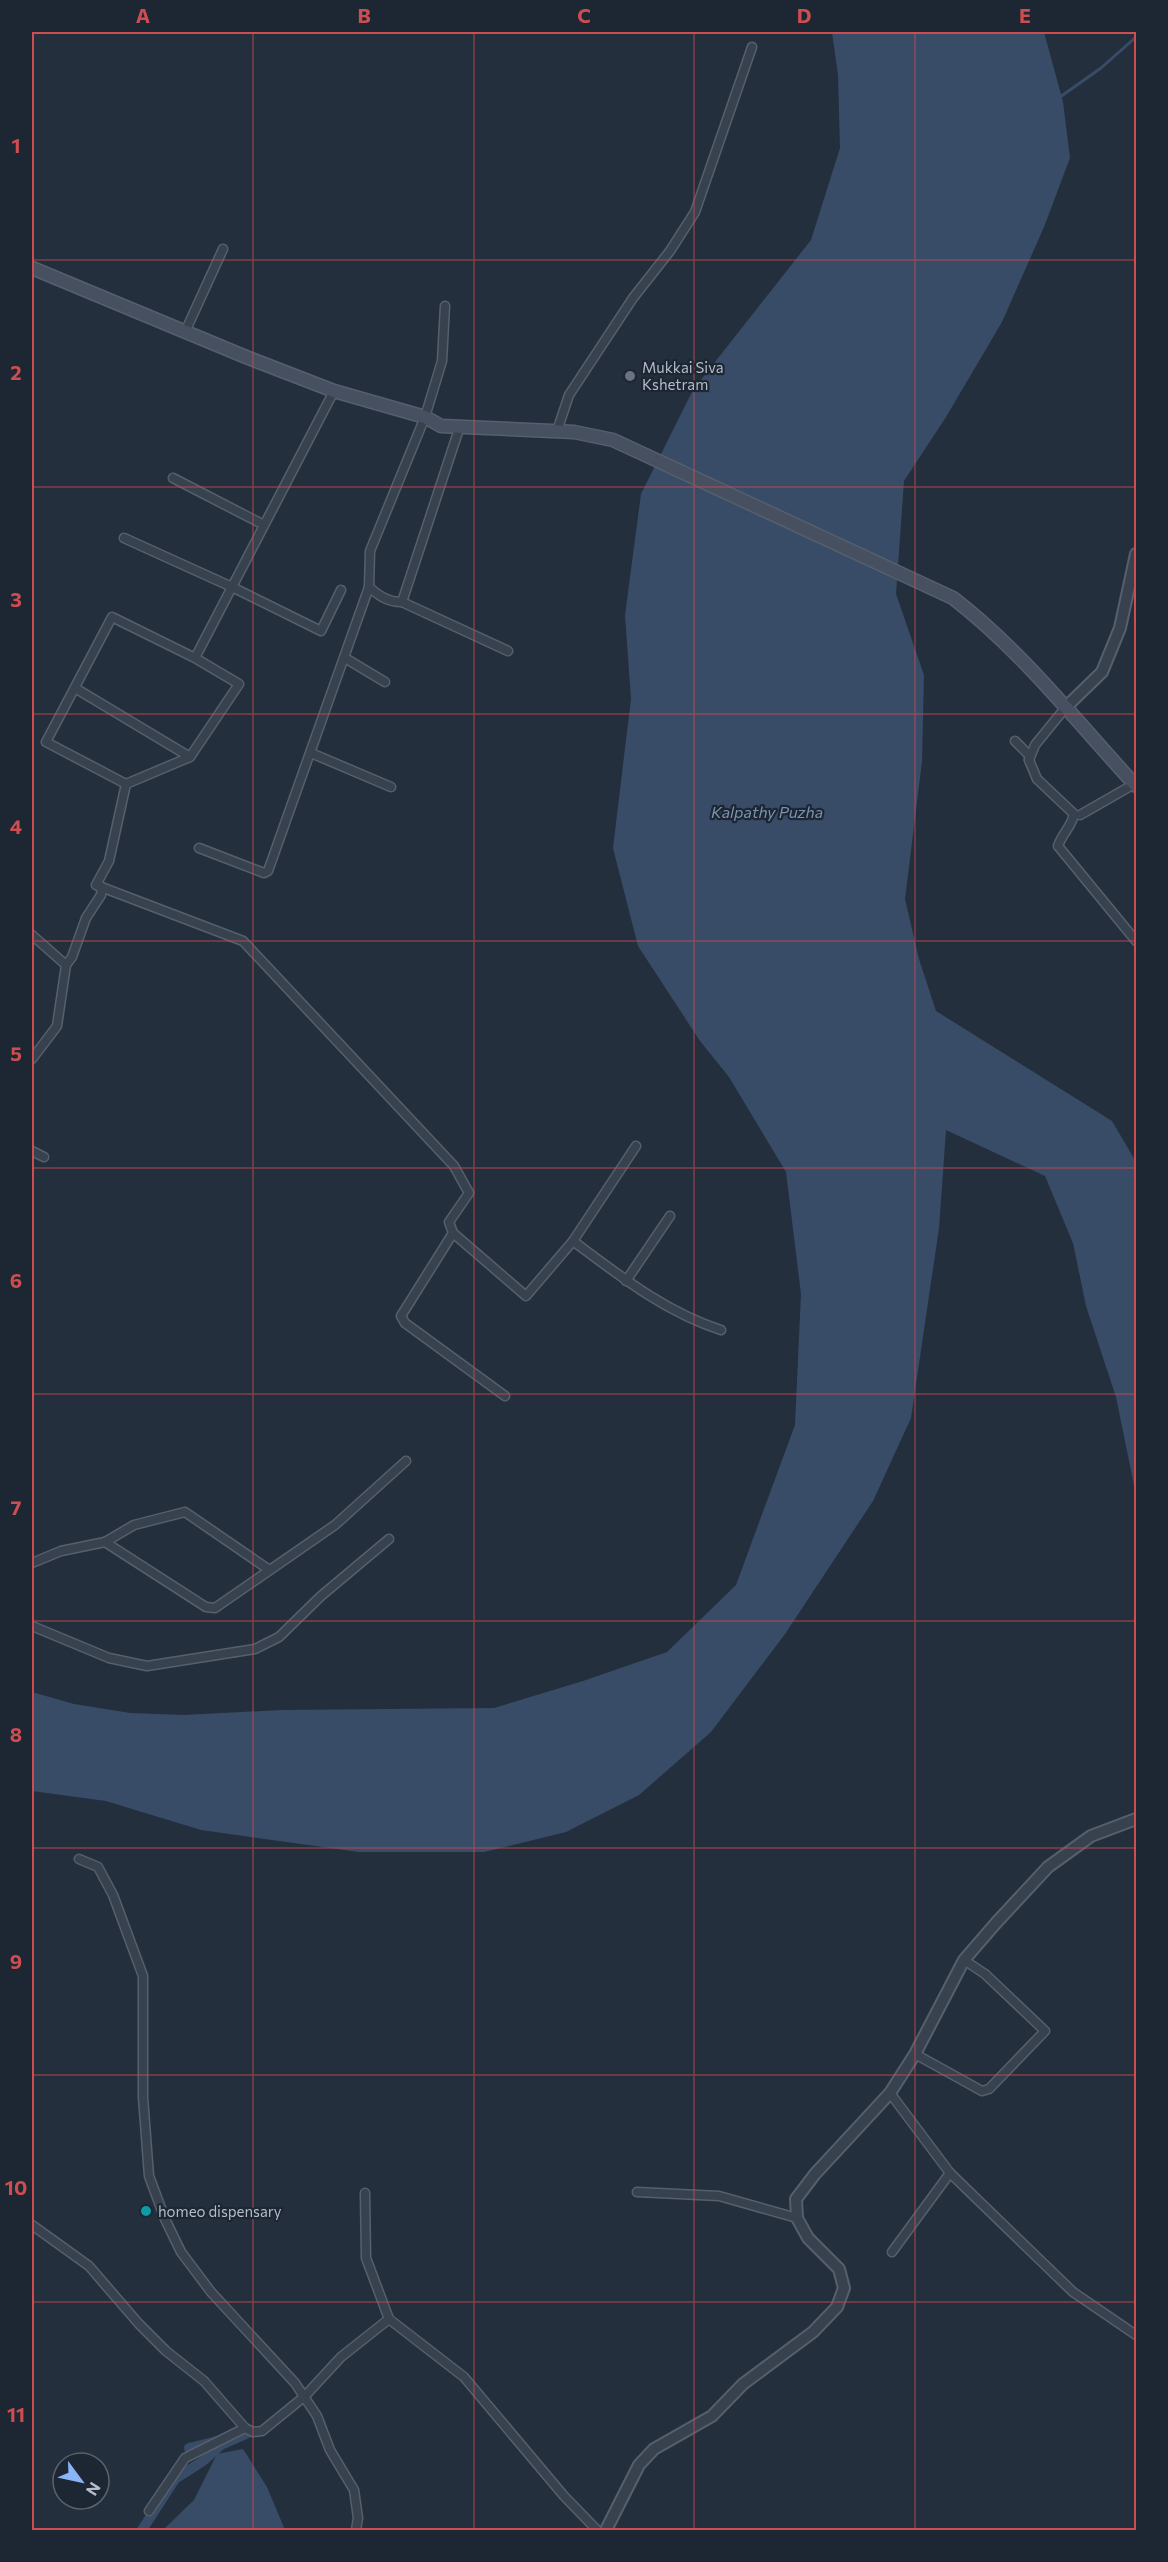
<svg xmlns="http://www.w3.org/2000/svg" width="1168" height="2562" font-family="Commissioner,sans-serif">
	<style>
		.water { fill: #394c67 }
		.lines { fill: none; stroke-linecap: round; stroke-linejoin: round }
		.stream { stroke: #394c67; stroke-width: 3 }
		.canal { stroke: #394c67; stroke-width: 10 }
		.minor-casing { stroke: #565f6c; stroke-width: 11 }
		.tertiary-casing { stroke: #565f6c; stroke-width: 14 }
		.secondary-casing { stroke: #565f6c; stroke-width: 15 }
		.minor { stroke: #38414e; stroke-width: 8 }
		.tertiary { stroke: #38414e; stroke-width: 10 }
		.secondary { stroke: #465061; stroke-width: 12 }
		.grid { fill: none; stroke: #ce4d50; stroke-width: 1.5; stroke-opacity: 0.55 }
		.worship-dot { fill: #6b7280; stroke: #1d2633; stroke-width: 2 }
		.culture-dot { fill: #0f9aa8; stroke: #1d2633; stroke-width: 2 }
		.labels { text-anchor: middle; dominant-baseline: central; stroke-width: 4.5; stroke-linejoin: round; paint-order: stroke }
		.poi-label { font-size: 15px; fill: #b4bcc9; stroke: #1d2633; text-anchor: start }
		.water-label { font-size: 16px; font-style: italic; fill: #7c92b1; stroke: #1d2633 }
		.neatline { fill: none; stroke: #ce4d50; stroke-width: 2 }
		.grid-label { font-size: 20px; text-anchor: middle; font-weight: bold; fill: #ce4d50 }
	</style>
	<rect width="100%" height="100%" fill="#242f3e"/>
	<!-- water -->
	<g class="water">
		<path d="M832,32H1044L1063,102L1070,158L1044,227L1002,322L946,417L904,481L896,594L924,675L922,761L905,899L919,959L936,1011L1112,1121L1136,1162V1495L1116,1397L1086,1306L1073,1243L1045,1176L946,1130L939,1228L911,1418L873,1501L785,1634L711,1732L639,1795L566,1832L484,1852H359L201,1830L106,1801L32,1791V1692L74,1704L130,1713L184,1715L282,1710L494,1708L583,1681L667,1652L736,1585L795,1425L801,1294L786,1172L729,1077L700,1041L638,946L613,848L631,699L625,615L641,494L693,390L811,240L840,148L838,75Z"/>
		<path d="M243,2449L267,2487L285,2530H163L194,2500L217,2454Z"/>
	</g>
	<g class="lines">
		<!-- stream -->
		<path class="stream" d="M1060,97L1101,68L1136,37"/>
		<!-- canal -->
		<path class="canal" d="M142,2530L175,2479L203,2461L221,2445L246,2434L189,2448"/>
		<!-- minor casing -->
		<g class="minor-casing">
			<g id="minor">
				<path d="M185,332L223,249"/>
				<path d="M557,431L569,395L633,298L670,251L695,212L752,47"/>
				<path d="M173,478L264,525"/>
				<path d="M124,538L232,587L321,631L341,590"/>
				<path d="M369,587C379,596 388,602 402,602L508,651"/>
				<path d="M402,602L460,426"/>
				<path d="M195,658L239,684L190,757L126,784L46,742L112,617L195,658L334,391"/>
				<path d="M345,658L385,682"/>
				<path d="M75,688L190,757"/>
				<path d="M1066,707L1035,745L1029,760L1037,779L1074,814C1072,826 1062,834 1058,846L1136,941"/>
				<path d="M1015,741L1029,755V760"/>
				<path d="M311,753L391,787"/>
				<path d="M126,784L109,861L96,885L243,941L454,1166L469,1193L449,1222L453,1233L526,1296L573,1241L636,1146"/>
				<path d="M1080,815L1136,783"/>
				<path d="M199,848L264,873L268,871L369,587L370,551L425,417L442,361L445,306"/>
				<path d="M32,935L66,965"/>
				<path d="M32,1059L57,1026L66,965L72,957L86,918L101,895L102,887"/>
				<path d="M32,1151L44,1157"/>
				<path d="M453,1233L401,1316L405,1323L505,1396"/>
				<path d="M573,1241C620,1276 665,1312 721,1330"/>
				<path d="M626,1281L670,1216"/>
				<path d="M105,1542L206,1607L215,1608L335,1525L406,1461"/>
				<path d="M32,1563L61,1551L105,1542L134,1525L185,1512L268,1569"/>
				<path d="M32,1626L109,1658L147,1666L255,1649L279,1637L321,1596L389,1539"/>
				<path d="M79,1859L98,1867L113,1895L143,1976V2097L149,2176L165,2219L181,2252L211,2292L295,2383L317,2416L330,2450L354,2490L358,2518L356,2530"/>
				<path d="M915,2054L982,2091L989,2089L1045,2031L985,1974L964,1960"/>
				<path d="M890,2093L950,2173L1073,2292L1136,2335"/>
				<path d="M637,2192L719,2196L797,2218"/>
				<path d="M365,2193L366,2258L389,2319L464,2377L564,2496L597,2530"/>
				<path d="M32,2225L89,2266L139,2324L166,2351L204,2381L245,2428L253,2432L262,2431L305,2396L341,2357L389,2319"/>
				<path d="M892,2252L950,2173"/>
				<path d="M149,2511L185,2458L245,2428"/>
			</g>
		</g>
		<!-- tertiary casing -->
		<g class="tertiary-casing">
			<g id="tertiary">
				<path d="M1066,707L1102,672L1120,628L1136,554"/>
				<path d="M606,2530L639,2465L654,2449L712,2416L743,2384L813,2332L837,2307L844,2288L839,2269L808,2238L797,2218L796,2199L815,2174L890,2093L915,2054L964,1960L996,1923L1048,1867L1091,1836L1136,1819"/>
			</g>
		</g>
		<!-- secondary casing -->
		<g class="secondary-casing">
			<path id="secondary" d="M32,268L246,357L334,391L425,417L441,426L574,432L613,440L953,598C1022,651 1077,722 1136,786"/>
		</g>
		<!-- minor -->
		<use href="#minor" class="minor"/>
		<!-- tertiary -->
		<use href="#tertiary" class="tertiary"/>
		<!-- secondary -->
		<use href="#secondary" class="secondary"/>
	</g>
	<!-- grid -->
	<path class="grid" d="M253,32V2530M474,32V2530M694,32V2530M915,32V2530M32,260H1136M32,487H1136M32,714H1136M32,941H1136M32,1168H1136M32,1394H1136M32,1621H1136M32,1848H1136M32,2075H1136M32,2302H1136"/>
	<!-- markers -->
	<circle class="worship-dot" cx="630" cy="376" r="6"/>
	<circle class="culture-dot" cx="146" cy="2211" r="6"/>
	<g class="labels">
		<!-- poi labels -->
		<g class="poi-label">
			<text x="642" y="367">Mukkai Siva<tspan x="642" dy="17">Kshetram</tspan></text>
			<text x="158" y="2211">homeo dispensary</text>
		</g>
		<!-- water labels -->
		<g class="water-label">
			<text x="767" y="811">Kalpathy Puzha</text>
		</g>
	</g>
	<!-- border -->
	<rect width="1168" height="2562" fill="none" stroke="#1d2633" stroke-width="66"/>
	<!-- north arrow -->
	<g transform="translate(81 2481) rotate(123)"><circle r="28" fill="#1d2633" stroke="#59626f" stroke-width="1.5"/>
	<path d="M0-4.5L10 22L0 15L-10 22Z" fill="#8ab4f8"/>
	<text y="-9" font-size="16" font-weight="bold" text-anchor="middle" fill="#b4bcc9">N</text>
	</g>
	<rect x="33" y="33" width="1102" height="2496" class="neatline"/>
	<g class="grid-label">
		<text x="143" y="23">A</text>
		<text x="364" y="23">B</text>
		<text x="584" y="23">C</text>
		<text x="804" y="23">D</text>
		<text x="1025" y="23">E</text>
		<text x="16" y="153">1</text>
		<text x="16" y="380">2</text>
		<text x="16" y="607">3</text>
		<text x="16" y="834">4</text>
		<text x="16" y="1061">5</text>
		<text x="16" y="1288">6</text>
		<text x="16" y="1515">7</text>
		<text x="16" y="1742">8</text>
		<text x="16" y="1969">9</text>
		<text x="16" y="2195">10</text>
		<text x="16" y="2422">11</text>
	</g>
</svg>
